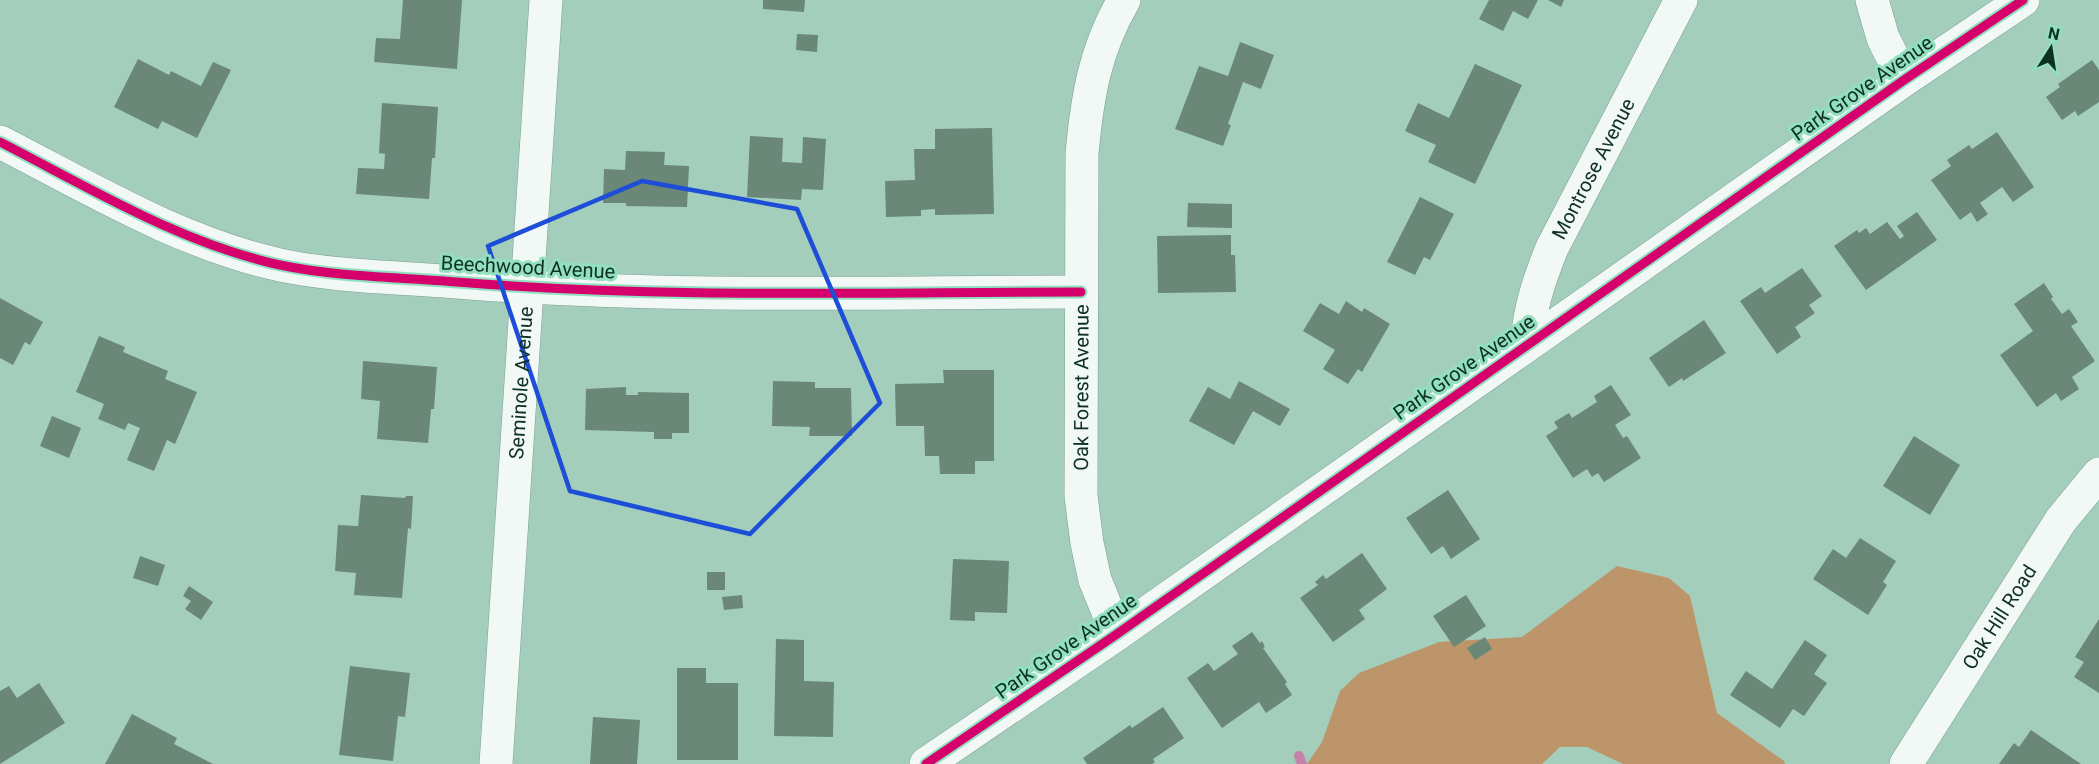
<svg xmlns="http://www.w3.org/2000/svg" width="2099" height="764" font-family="Roboto,sans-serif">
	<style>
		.forest { fill: #bd956b }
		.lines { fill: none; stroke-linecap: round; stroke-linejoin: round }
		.stream { stroke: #c484aa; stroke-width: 10 }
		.building { fill: #6a8777 }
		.minor-casing { stroke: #7c9e91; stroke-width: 34 }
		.minor { stroke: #f1f8f5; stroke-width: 33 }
		.cycleway-casing { stroke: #92e0c0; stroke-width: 13 }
		.cycleway { stroke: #d6006c; stroke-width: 9 }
		.marked { fill: none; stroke: #1d4ed8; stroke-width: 4.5; stroke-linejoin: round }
		.labels { text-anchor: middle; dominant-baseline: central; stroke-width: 6; stroke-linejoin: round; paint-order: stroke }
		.street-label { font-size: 20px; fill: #0f3024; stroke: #92e0c0 }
	</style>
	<rect width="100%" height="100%" fill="#a4cebc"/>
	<!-- forest -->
	<path class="forest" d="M1617,566L1669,578L1690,596L1717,713L1784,761L1785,764H1623L1587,747H1560L1542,764H1307L1322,742L1340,691L1359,673L1439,642L1522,637Z"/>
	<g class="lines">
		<!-- stream -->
		<path class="stream" d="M1299,756L1302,764"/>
	</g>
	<!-- building -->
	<g class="building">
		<path d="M403,0H462L457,69L374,62L376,38L400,39Z"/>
		<path d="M763,0H805L804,12L763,9Z"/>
		<path d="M1489,0H1538L1528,19L1513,11L1503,31L1479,19Z"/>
		<path d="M1548,0H1564L1561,7Z"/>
		<path d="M797,34L818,35L817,52L796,50Z"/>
		<path d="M1240,42L1274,55L1261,89L1243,82L1228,124L1231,125L1223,146L1175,129L1199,66L1228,76Z"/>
		<path d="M138,59L169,75L171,71L201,86L213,62L231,70L197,138L162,121L158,129L114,107Z"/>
		<path d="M2092,60L2099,70V102L2078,116L2075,111L2062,120L2046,97L2060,87L2058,84Z"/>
		<path d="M1475,64L1522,85L1475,184L1428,162L1436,145L1405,131L1418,103L1449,118Z"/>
		<path d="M382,103L438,107L435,158H432L429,199L356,194L358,168L384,169L385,154L379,153Z"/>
		<path d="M992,128L994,214L935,215V209L921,210V216L886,217L885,181L915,180L914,149H935V129Z"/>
		<path d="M1997,132L2034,187L2013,202L2002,187L1980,203L1988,214L1977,222L1971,212L1960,220L1931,180L1951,166L1947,160L1969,145L1972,149Z"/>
		<path d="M750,136L783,138L782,162L802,163L803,137L826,139L823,190L802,189L801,200L747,197Z"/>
		<path d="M626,151L665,152L664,165L689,166L687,207L626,206V203H603L604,169L625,170Z"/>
		<path d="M1420,197L1454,214L1430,260L1424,257L1415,275L1387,262Z"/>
		<path d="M1188,203L1232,204V228L1187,227Z"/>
		<path d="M1917,212L1937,240L1866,290L1834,246L1857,230L1859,233L1866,228L1870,234L1887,222L1900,239L1904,236L1897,226Z"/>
		<path d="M1231,235V255H1235L1236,292L1158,293L1157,236Z"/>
		<path d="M1802,268L1822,296L1809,305L1815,313L1795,327L1801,337L1777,354L1740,301L1761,287L1765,293Z"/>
		<path d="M2044,283L2053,297L2051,299L2062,314L2069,309L2078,322L2071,326L2095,361L2072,377L2079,389L2061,401L2056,393L2037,407L2000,355L2033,331L2014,304Z"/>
		<path d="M0,298L43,322L30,345L25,342L13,365L0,358Z"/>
		<path d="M1346,301L1362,312L1364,308L1390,324L1362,372L1358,369L1348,384L1323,369L1335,350L1303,331L1320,303L1339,314Z"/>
		<path d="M1704,320L1726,353L1683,381L1682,378L1669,387L1649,358Z"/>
		<path d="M99,336L125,347L123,352L168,371L165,379L197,392L175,444L167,440L154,471L127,460L140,428L128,423L125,430L98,419L104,404L76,392Z"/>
		<path d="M363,361L437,367L434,409H431L428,443L377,439L380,401L361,399Z"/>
		<path d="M943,370H994V461H975V474H940L939,456H925L924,426H896L895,384L944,383Z"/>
		<path d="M773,381L815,382V388H851L852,436H809L810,427L772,426Z"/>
		<path d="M1239,381L1290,409L1280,426L1253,411L1234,445L1189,421L1208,387L1230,399Z"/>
		<path d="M1611,385L1631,415L1615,425L1623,438L1627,436L1641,458L1604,482L1598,473L1592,477L1587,469L1573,478L1546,436L1558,428L1554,422L1569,413L1572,418L1597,402L1594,396Z"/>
		<path d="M626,387V395H638V392L689,393V433H672V439H654V432L585,430L586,389Z"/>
		<path d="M52,416L81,428L69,458L40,446Z"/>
		<path d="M1914,436L1960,465L1930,515L1883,486Z"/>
		<path d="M1448,490L1480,539L1451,559L1443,546L1431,554L1406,518Z"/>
		<path d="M361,495L405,498L406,496H413L411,529L408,528L402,598L354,595L356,573L335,571L338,525L358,526Z"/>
		<path d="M1860,538L1896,561L1883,582L1887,585L1868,615L1813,579L1833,549L1846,558Z"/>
		<path d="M1362,553L1387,589L1359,610L1365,619L1333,642L1300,598L1318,585L1315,582L1323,575L1326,579Z"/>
		<path d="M140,556L165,565L158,586L133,578Z"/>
		<path d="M953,559L1009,561L1007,613L975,612V621L950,620Z"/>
		<rect x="707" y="572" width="18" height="18"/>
		<path d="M189,586L213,602L201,620L185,609L191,601L183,596Z"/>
		<path d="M742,595L743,608L724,610L722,597Z"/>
		<path d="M1466,595L1486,626L1454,647L1433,616Z"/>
		<path d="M2099,619V693L2074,677L2084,662L2075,657Z"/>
		<path d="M1252,632L1260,643L1262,641L1265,647L1263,648L1287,682L1285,684L1292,695L1266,713L1259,702L1222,728L1187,678L1208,663L1214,671L1238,654L1232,646Z"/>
		<path d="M1485,637L1492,649L1475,660L1467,648Z"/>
		<path d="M776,639L804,640V681L834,682L833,737L774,736Z"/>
		<path d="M1805,640L1827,655L1814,674L1827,683L1804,716L1793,709L1780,728L1730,695L1746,671L1772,689Z"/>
		<path d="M350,666L410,673L405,717L398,716L393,761L339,755Z"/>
		<path d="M677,668H706V683H738V760H677Z"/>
		<path d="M39,683L65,723L0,764V691L9,686L17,698Z"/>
		<path d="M1163,707L1184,738L1153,759L1155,762L1152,764H1087L1083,758L1130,725L1132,728Z"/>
		<path d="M132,714L177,738L174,744L213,764H105Z"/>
		<path d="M593,717L640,720L637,764H590Z"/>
		<path d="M2031,730L2081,764H1999L2014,743L2019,747Z"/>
	</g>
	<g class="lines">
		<!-- minor casing -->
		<g class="minor-casing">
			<g id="minor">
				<path d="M1872,0L1883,38L1904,80"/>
				<path d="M0,142C90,188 180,243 280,265C337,277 398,277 457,282C664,299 873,292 1081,292"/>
				<path id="s1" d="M1527,344C1529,310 1539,280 1552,248L1681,0"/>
				<path id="s2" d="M1117,634L1095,580L1087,543L1081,496L1082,154C1087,98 1095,49 1124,0"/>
				<path id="s3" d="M496,764L546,0"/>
				<path d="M926,764L1117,634L1904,80L2023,0"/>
				<path id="s4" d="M1906,764L2061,520L2099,474"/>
			</g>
		</g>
		<!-- minor -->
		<use href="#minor" class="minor"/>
		<!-- cycleway casing -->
		<g class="cycleway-casing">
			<g id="cycleway">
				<path d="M0,142C90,188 180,243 280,265C337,277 398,277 457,282C664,299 873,292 1081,292"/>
				<path d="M926,764L1117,634L1904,80L2023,0"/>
			</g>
		</g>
		<!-- cycleway -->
		<use href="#cycleway" class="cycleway"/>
	</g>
	<!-- marked area -->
	<path class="marked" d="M642,181L797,209L880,403L750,534L570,491L488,246Z"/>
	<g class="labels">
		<!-- street labels -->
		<g class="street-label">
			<text transform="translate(1862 88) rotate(-35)">Park Grove Avenue</text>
			<text stroke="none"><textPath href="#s1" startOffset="189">Montrose Avenue</textPath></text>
			<text transform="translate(528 267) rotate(3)">Beechwood Avenue</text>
			<text transform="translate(1464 367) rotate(-35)">Park Grove Avenue</text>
			<text stroke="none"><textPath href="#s3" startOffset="382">Seminole Avenue</textPath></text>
			<text stroke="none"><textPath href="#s2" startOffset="252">Oak Forest Avenue</textPath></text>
			<text stroke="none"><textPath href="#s4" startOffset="174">Oak Hill Road</textPath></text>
			<text transform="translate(1066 646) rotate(-35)">Park Grove Avenue</text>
		</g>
	</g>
	<!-- north arrow -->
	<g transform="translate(2051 48) rotate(12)" stroke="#92e0c0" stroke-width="4.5" paint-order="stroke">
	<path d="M0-4.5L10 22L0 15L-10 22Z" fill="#0f3024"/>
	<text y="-9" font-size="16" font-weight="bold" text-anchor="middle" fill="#0f3024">N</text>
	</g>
</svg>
